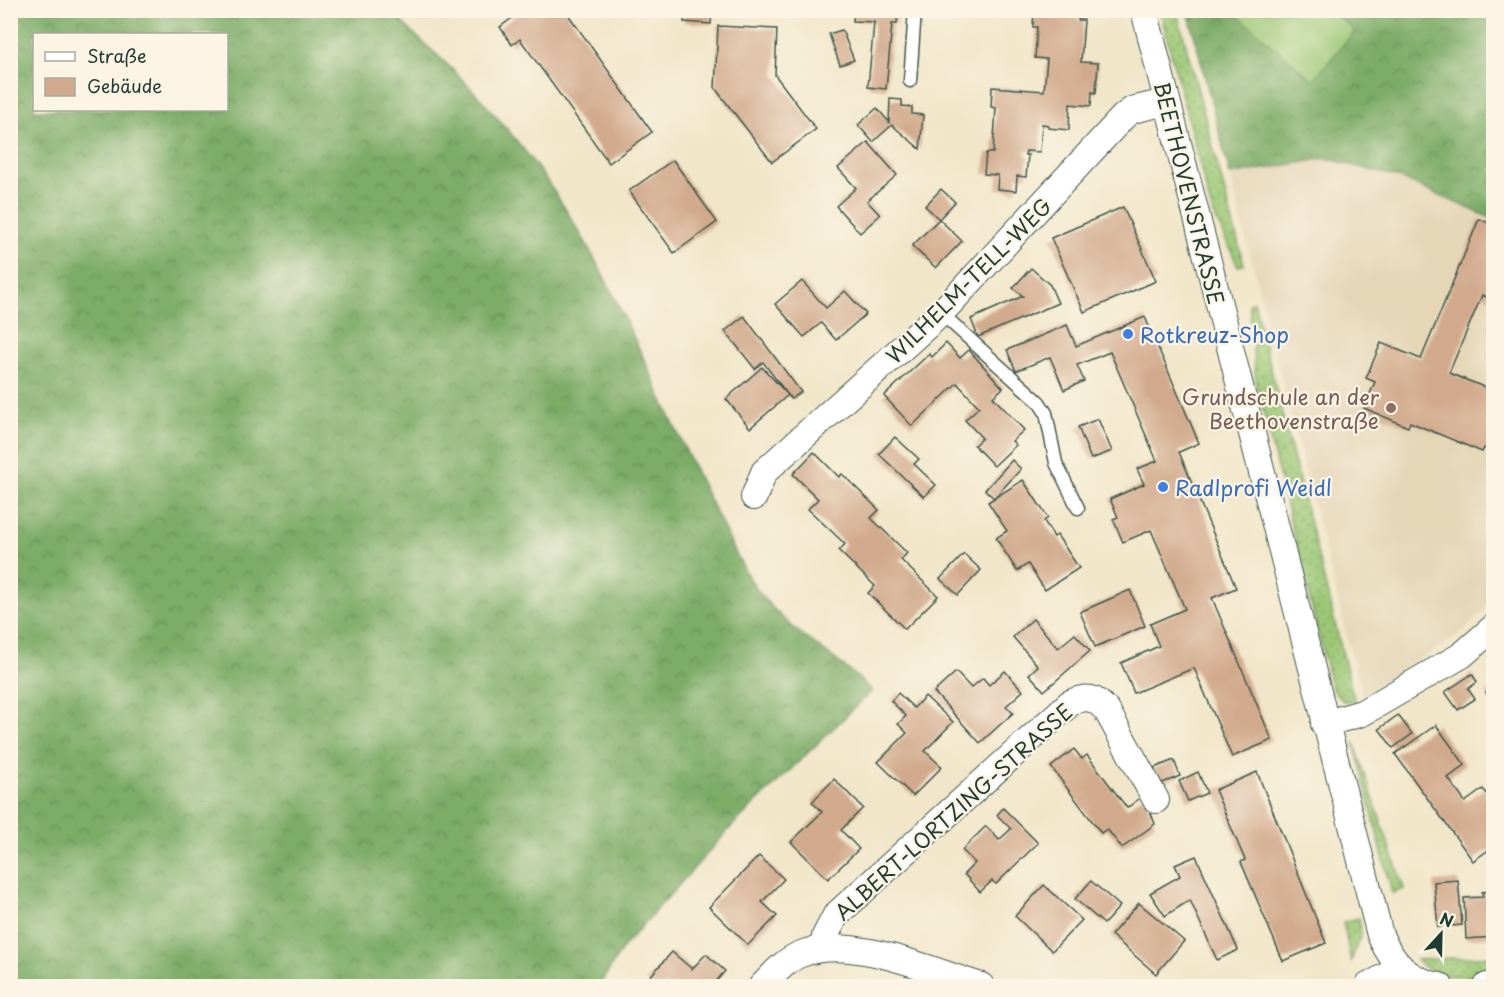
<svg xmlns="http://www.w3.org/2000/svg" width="1504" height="997" font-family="'Playpen Sans',sans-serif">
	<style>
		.built { fill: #e4d6b7 }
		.grass { fill: url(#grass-dots); stroke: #5d8254; stroke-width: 1.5 }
		.forest { fill: url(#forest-crowns); stroke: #4e744d; stroke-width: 1.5; fill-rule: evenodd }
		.garden { fill: #9bc774; stroke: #5d8254; stroke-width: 1.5 }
		.building { fill: #d1aa8d }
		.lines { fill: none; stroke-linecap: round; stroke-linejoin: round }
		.lane-casing { stroke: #3e564a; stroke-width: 15 }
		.street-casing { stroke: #3e564a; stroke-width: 28 }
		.lane { stroke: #fff; stroke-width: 12 }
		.street { stroke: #fff; stroke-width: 26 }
		.shop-dot { fill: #3f7fe0; stroke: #fcf5e5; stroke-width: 2 }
		.education-dot { fill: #8d6e63; stroke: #fcf5e5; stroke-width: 2 }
		.labels { text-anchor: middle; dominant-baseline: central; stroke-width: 4.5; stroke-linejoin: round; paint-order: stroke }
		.street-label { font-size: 21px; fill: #1f3d34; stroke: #fcf5e5 }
		.shop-label { font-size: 21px; fill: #366cbe; stroke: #fcf5e5; text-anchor: start }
		.education-label { font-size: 21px; fill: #785e54; stroke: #fcf5e5; text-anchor: end }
	</style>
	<defs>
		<pattern id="grass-dots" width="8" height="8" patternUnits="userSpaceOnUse" patternTransform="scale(1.5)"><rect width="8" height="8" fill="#9bc774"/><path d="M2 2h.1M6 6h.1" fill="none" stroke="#7ea360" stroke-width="1.8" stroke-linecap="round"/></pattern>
		<pattern id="forest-crowns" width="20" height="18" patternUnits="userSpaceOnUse" patternTransform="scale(1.5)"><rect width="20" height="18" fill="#7cac66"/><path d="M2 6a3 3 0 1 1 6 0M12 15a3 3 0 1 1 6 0" fill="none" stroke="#658d55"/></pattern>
	</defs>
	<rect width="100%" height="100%" fill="#fcf5e5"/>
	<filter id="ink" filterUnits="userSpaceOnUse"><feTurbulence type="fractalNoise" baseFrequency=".0167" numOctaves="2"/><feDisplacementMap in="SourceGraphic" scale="12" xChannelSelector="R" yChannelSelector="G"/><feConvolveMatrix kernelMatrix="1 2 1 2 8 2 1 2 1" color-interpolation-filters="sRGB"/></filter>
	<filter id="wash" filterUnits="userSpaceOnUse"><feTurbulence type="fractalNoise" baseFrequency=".008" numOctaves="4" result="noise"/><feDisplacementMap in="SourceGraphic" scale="24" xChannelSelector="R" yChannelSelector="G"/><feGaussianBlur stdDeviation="1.35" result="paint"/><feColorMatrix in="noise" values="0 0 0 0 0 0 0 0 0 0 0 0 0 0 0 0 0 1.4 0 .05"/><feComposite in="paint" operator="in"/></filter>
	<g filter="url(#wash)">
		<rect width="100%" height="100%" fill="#f1e6c9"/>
		<!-- built -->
		<path class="built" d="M1326,158L1400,178L1493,219V598L1472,623L1451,640L1362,695L1230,175Z"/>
		<!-- grass -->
		<g class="grass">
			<path d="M1160,11H1177L1244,265L1238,266L1211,208Z"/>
			<path d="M1254,302L1355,703L1343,701L1332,689L1256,383L1249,304Z"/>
			<path d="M1354,742L1404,889L1392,893Z"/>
			<path d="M1359,918L1361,934L1351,961L1343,922Z"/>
			<path d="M1493,956V976C1465,976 1438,981 1416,960Z"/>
		</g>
		<!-- forest -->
		<g class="forest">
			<path d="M10,11H391C410,32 433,50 453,70C498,115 542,169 574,223C628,313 665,412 712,505C728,535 741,570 762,596C793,635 838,656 872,691L731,827L624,946L599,986H11ZM34,34H226V110H34Z"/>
			<path d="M1188,11H1493V219L1400,178L1326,158L1230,175Z"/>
		</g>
		<!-- garden -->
		<path class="garden" d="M1232,11H1331L1355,31L1313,80Z"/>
		<g id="blocks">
			<!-- building -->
			<g class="building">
				<path d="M523,10H565L652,132L609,163L520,39L512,45L500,27Z"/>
				<path d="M685,10H712L711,24L684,22Z"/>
				<path d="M743,10H789V15L743,13Z"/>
				<path d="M854,10H898L897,24H892L886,89L868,87L874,22L853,21Z"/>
				<path d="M1034,10H1079L1078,20H1084L1081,62L1098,63L1096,93L1092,92L1091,106L1070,104L1069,130L1048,128V125L1042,124L1040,152L1026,151L1025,155H1028L1026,177L1017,176L1016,191L997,189L998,175L984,174L986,153H993L996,108L991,107L992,87L1044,91L1047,59L1035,58L1037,27H1033Z"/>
				<path d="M718,26L777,29L775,75L816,129L772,162L715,88Z"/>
				<path d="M842,30L854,60L840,65L829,34Z"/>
				<path d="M890,99L902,100V106L912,107V114L923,115L920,149L892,125L873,142L858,125L877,108L889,122Z"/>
				<path d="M868,142L897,175L867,201L880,215L860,233L836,206L856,188L838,168Z"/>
				<path d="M673,160L717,222L674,253L629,191Z"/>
				<path d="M941,189L955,202L939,219L962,241L936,268L912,246L939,219L925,206Z"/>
				<path d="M1123,207L1156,281L1084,312L1051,238Z"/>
				<path d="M1479,219L1494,225V300L1482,295L1449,373L1494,391V452L1484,448L1482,452L1410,422L1408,427L1364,408L1375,382L1366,378L1381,343L1421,359Z"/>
				<path d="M1031,268L1050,285L1058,303L978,337L971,319L1023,296L1013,288Z"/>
				<path d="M802,281L826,308L845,291L866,314L836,340L821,323L804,337L775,304Z"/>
				<path d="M1493,315H1494V330L1488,328Z"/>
				<path d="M744,316L801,392L791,399L788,395L750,428L726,399L762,367L788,395L763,362L755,369L725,331Z"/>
				<path d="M1145,317L1199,443L1179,452L1236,588L1212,598L1272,740L1232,757L1194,668L1134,693L1121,663L1159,646L1150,624L1185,609L1151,530L1123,542L1113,519L1118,517L1110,499L1144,484L1137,469L1157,461L1110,352L1077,365L1084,381L1064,390L1050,357L1016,371L1007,350L1067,325L1076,346Z"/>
				<path d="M946,343L960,358L969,350L1003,388L993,397L1024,430L1012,441L1016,445L994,466L974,445L982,438L965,420L979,407L957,383L912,426L884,396L929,354L932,357Z"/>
				<path d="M1098,419L1112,451L1091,459L1078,427Z"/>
				<path d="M895,437L919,459L914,464L936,485L924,497L879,454Z"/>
				<path d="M814,452L839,477L842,474L879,510L871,518L907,553L901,560L938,596L905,629L868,593L875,586L839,551L845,544L808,509L818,499L793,474Z"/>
				<path d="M1012,460L1021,469L994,498L985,490Z"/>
				<path d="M1023,480L1048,518L1044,521L1054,537L1057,535L1079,568L1045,590L1028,564L1017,571L996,538L1007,531L988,502Z"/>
				<path d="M964,554L981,570L958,595L940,579Z"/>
				<path d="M1130,590L1145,626L1095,647L1080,612Z"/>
				<path d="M1033,619L1058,648L1075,634L1090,651L1044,691L1029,674L1038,666L1013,637Z"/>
				<path d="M1005,671L1023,691L1006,706L1013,713L980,743L934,692L956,672L971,688L983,678L989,685Z"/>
				<path d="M1472,674L1477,682L1468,689L1475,699L1458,710L1445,692Z"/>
				<path d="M1494,688V704L1486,693Z"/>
				<path d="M898,693L914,708L925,696L953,722L925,751L942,767L913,796L878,762L907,733L898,724L906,716L891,701Z"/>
				<path d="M1398,715L1412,734L1393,748L1379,729Z"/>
				<path d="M1436,725L1465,765L1448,778L1465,802L1483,789L1494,802V846L1473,861L1395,754Z"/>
				<path d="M1074,749L1082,759L1087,755L1127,808L1144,795L1155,824L1122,848L1107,829L1101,833L1051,767Z"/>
				<path d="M1174,760L1180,776L1160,784L1154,768Z"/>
				<path d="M1198,772L1207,793L1188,801L1179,781Z"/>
				<path d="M1257,772L1326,943L1283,961L1241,862L1245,860L1215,790Z"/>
				<path d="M834,779L863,808L841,830L859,849L828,879L791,842L822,812L812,802Z"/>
				<path d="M1003,808L1038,843L996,884L992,881L980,892L964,874L975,863L962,850L986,826L999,840L1011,829L997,815Z"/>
				<path d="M759,856L784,879L762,902L777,916L748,945L709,907Z"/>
				<path d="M1196,856L1238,950L1217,960L1190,900L1165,916L1150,893L1180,876L1175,865Z"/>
				<path d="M1458,880L1462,925L1438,927L1434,882Z"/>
				<path d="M1091,881L1120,906L1104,924L1075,899Z"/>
				<path d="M1044,885L1082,920L1052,951L1015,916Z"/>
				<path d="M1494,891V937L1466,939L1464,898L1483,897L1482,892Z"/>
				<path d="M1139,903L1184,941L1156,974L1111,935Z"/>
				<path d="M672,952L692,969L706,954L725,971L712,986H653L646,981Z"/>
			</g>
		</g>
	</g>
	<g filter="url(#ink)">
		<use href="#blocks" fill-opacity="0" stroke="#3e564a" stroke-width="1.5"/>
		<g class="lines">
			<!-- lane casing -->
			<g class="lane-casing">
				<g id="lane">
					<path d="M910,81L915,10"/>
					<path d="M941,313L1039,402L1046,413L1056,463L1078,508"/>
				</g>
			</g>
			<!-- street casing -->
			<g class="street-casing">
				<g id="street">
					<path d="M1144,10L1380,935C1392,963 1409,981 1440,986"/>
					<path d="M754,497L764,472L941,313L1123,117L1132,110L1166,102"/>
					<path d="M1324,724L1362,713L1462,655L1494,627"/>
					<path d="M824,948L825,936L836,915L1070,703C1087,695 1095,697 1107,711L1156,800"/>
					<path d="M762,986C773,975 785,960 801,954C851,934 931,971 981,986"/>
					<path d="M1368,986L1399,969"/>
					<path d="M1487,986H1494"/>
				</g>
			</g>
			<!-- lane -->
			<use href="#lane" class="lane"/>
			<!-- street -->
			<use href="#street" class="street"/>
		</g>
	</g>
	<!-- markers -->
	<g class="shop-dot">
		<circle cx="1128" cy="334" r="6"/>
		<circle cx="1163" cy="487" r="6"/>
	</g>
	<circle class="education-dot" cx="1391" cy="408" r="6"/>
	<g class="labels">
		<!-- street labels -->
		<g class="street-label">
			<text transform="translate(1190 193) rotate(76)">BEETHOVENSTRASSE</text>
			<text transform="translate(968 280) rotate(-45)">WILHELM-TELL-WEG</text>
			<text transform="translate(953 811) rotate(-42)">ALBERT-LORTZING-STRASSE</text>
		</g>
		<!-- shop labels -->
		<g class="shop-label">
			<text x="1140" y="334">Rotkreuz-Shop</text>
			<text x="1175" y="487">Radlprofi Weidl</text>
		</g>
		<!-- education labels -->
		<g class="education-label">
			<text x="1379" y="396">Grundschule an der<tspan x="1379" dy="24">Beethovenstraße</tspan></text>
		</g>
	</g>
	<!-- margin -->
	<rect width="1504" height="997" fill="none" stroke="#fcf5e5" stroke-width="36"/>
	<!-- legend -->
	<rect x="33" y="33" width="195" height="78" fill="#fcf5e5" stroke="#a4ab9e" stroke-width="1.5"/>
	<rect x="45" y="52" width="30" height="9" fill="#ffffff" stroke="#a4ab9e" stroke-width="1.5"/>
	<text x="87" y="63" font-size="18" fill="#1f3d34">Straße</text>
	<rect x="45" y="78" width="30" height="18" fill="#d1aa8d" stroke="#a4ab9e" stroke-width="1.5"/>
	<text x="87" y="93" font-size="18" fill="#1f3d34">Gebäude</text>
	<!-- north arrow -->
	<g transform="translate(1441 934) rotate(22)" stroke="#fcf5e5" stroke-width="4.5" paint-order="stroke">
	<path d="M0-4.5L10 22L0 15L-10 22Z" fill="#1f3d34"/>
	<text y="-9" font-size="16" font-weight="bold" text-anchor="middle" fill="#1f3d34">N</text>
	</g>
</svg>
